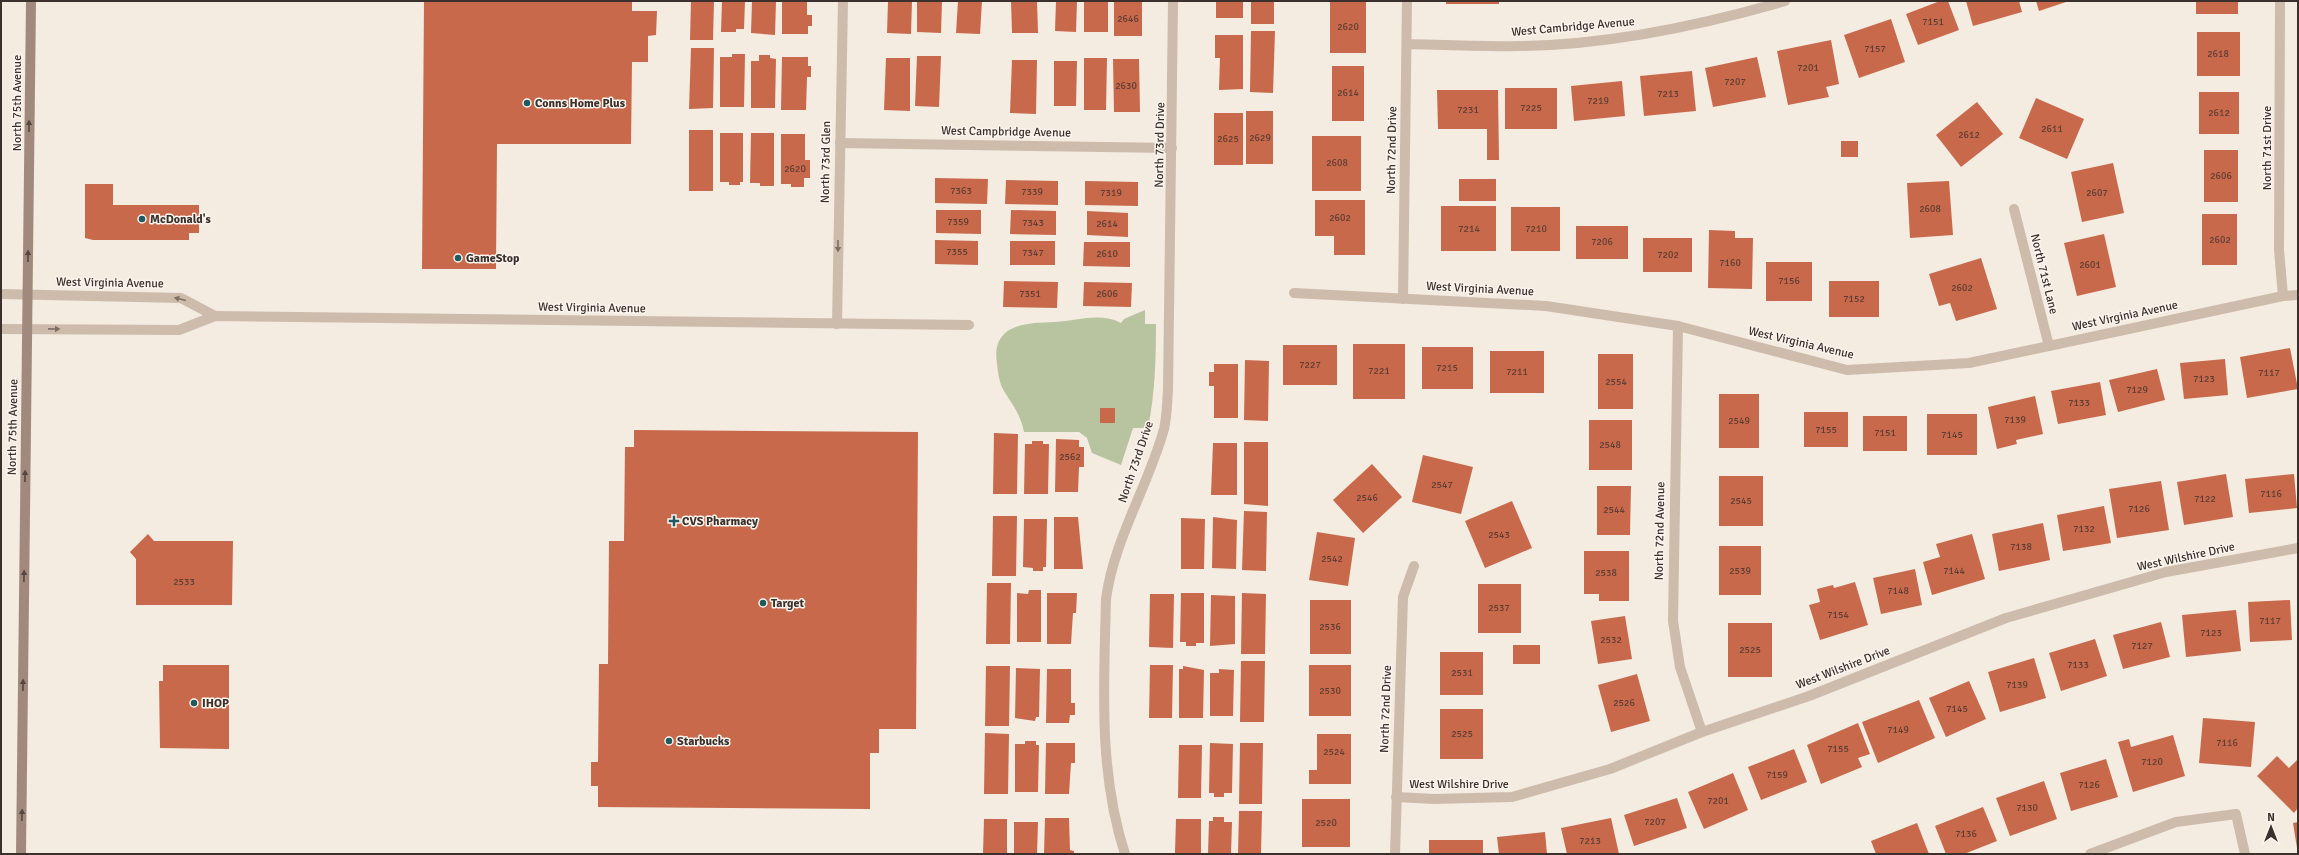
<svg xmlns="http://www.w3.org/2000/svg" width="2299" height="855" font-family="Signika,sans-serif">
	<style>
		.green { fill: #b8c4a0 }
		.building { fill: #c8694b }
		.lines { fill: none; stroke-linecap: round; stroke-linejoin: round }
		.minor { stroke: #cdbbac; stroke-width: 10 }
		.secondary { stroke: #a18a7d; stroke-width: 10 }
		.oneway { fill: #544640 }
		.oneway2 { fill: #7d6f65 }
		.poi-dot { fill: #1f5a5e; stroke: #fbf5ee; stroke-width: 1.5 }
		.labels { text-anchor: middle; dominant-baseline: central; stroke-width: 3; stroke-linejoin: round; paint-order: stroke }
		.number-label { font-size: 10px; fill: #5e3e33 }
		.street-label { font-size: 12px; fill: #3b302b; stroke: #fbf5ee }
		.poi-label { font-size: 12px; font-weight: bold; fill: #3b302b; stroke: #fbf5ee; text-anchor: start }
	</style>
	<rect width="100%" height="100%" fill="#f4ebe1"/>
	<!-- green -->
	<path class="green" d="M1145,310V324H1156C1156,359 1155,394 1148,428H1133L1121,465L1092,453L1087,438L1079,432H1024C1021,415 1012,404 1004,391C999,383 998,372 997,364C991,324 1025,323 1055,322C1077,321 1100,312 1121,323L1124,319Z"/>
	<!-- building -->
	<g class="building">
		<path d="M424,1H632V11H657L656,35L648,36V62H632L631,144H497L496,269H422Z"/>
		<path d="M691,1H714L713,40H690Z"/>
		<path d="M722,1H745L744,29H736V32H721Z"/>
		<path d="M752,1H776L775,35L751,33Z"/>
		<path d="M782,1H807V15H812V26H808V34H782Z"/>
		<path d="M888,1H912L911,34L887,33Z"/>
		<path d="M917,1H942L941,33L917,32Z"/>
		<path d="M958,1H982L980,34L956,33Z"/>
		<path d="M1011,1H1037L1038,33H1012Z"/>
		<path d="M1056,1H1077L1076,32L1055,31Z"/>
		<rect x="1084" y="1" width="24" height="31"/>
		<rect x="1114" y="1" width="28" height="35"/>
		<rect x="1216" y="1" width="27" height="17"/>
		<rect x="1251" y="1" width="23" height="23"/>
		<rect x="1330" y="1" width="36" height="52"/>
		<rect x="1446" y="1" width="53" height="3"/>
		<path d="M1940,1H1948L1959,30L1918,45L1906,14Z"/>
		<path d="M1966,1H2019L2022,12L1973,26Z"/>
		<path d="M2036,1H2069L2039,11Z"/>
		<rect x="2196" y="1" width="42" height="13"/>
		<path d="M1891,19L1905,62L1859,78L1844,35Z"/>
		<path d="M1251,31H1275L1273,93L1250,92Z"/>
		<rect x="2197" y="32" width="43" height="44"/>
		<path d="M1215,35H1243V89L1219,90L1220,58H1215Z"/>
		<path d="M1831,40L1839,84L1826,87L1829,97L1788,105L1777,51Z"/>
		<path d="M691,48H714L713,108L689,109Z"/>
		<path d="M732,54H745L744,107H720V57H732Z"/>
		<path d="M759,55H770V58L776,59L775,108H751V61H759Z"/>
		<path d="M917,56H941L939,107L915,106Z"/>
		<path d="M782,57H808V66H811V77H807L806,110H781Z"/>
		<path d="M1757,57L1766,97L1713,107L1705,68Z"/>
		<path d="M886,58H910V111L884,110Z"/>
		<path d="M1084,58H1107L1106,110H1084Z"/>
		<path d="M1113,59H1139L1140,112H1114Z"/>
		<path d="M1012,60H1037L1036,114L1010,113Z"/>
		<path d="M1054,61H1077L1076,106H1054Z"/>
		<rect x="1332" y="66" width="32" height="55"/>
		<path d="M1692,71L1696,111L1644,116L1640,76Z"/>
		<path d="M1622,81L1625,116L1574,121L1571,86Z"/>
		<rect x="1505" y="88" width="52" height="41"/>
		<path d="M1437,90H1498L1499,160H1487V129H1438Z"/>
		<rect x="2199" y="92" width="40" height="42"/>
		<path d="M2036,98L2084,119L2067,159L2019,138Z"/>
		<path d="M1977,102L2003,134L1961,167L1936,135Z"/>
		<rect x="1246" y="111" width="27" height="53"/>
		<rect x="1214" y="113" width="29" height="52"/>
		<rect x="689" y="130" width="24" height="61"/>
		<path d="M720,133H743V182H740V185H729V182H720Z"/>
		<path d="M751,133H774V186H760V183H750Z"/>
		<path d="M781,134H805V160H810V178H804V187H791V184H781Z"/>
		<rect x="1312" y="136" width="49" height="55"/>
		<rect x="1841" y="141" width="17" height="16"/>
		<rect x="2204" y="150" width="34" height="52"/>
		<path d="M2113,163L2124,213L2082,222L2071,172Z"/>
		<path d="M935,178L988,179L987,204L935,203Z"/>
		<rect x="1459" y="179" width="37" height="22"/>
		<path d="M1006,180L1058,181V205L1005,204Z"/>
		<path d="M1085,181L1138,182V206L1085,205Z"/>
		<path d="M1949,181L1953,235L1910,238L1907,183Z"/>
		<path d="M85,184H113V205H199V233H189V240H93L85,238Z"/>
		<path d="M1315,200H1365V255H1334V236H1315Z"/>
		<rect x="1441" y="206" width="55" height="45"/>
		<rect x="1511" y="207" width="49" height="44"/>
		<path d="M936,210H981V234L936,233Z"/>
		<path d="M1011,210L1056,211V235L1010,234Z"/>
		<path d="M1087,211L1128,213V237L1087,235Z"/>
		<rect x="2202" y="214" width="35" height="51"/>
		<rect x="1576" y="226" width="52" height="33"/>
		<path d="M1709,230L1735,231V238H1753L1752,289L1708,288Z"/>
		<path d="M2104,234L2116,287L2077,296L2064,243Z"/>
		<rect x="1643" y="238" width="49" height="34"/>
		<path d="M935,240L978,241V265L935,264Z"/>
		<rect x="1010" y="241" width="45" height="24"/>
		<path d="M1084,242H1130V267L1083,266Z"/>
		<path d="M1981,258L1997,309L1956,321L1950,303L1939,306L1929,274Z"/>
		<rect x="1766" y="262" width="46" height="39"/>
		<path d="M1004,281L1058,282L1057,308L1003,307Z"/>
		<rect x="1829" y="281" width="50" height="36"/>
		<path d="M1084,282L1132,283L1131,307L1083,306Z"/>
		<rect x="1353" y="344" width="52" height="55"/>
		<rect x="1283" y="345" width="54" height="40"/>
		<rect x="1422" y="347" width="51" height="42"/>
		<path d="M2290,348L2298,389L2247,398L2240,357Z"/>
		<rect x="1490" y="351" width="54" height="42"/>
		<rect x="1598" y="354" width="35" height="55"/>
		<path d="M2225,359L2228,395L2184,399L2180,363Z"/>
		<path d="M1245,360L1269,361L1268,421L1244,420Z"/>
		<path d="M1214,364H1238V418H1214V386H1209V372H1214Z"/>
		<path d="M2157,369L2165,400L2118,412L2109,380Z"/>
		<path d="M2100,382L2106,415L2058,424L2051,391Z"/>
		<rect x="1719" y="394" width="40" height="54"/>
		<path d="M2035,396L2043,434L2016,440L2017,444L1997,449L1988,407Z"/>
		<rect x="1100" y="408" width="15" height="15"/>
		<rect x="1804" y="412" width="44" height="35"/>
		<rect x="1927" y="414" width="50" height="41"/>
		<rect x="1863" y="416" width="44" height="35"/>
		<rect x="1589" y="420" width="43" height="50"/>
		<path d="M634,430L918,432L916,729H879V753H870V809L598,807V786H591V762H598L599,664H608L609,541H624L625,447H634Z"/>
		<path d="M994,433L1018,434L1017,494H993Z"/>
		<path d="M1056,439L1079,440V447H1084V467H1079L1078,492H1055Z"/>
		<path d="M1032,441H1043V444H1049L1048,494H1024L1025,444H1032Z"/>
		<path d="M1244,442H1268V506L1244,504Z"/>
		<path d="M1213,443H1237V495H1211Z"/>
		<path d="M1423,455L1473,467L1461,514L1412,502Z"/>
		<path d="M1372,464L1402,497L1363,533L1333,500Z"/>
		<path d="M2226,474L2233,517L2184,525L2177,482Z"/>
		<path d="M2294,474L2297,508L2249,513L2245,479Z"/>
		<rect x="1719" y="476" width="44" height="50"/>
		<path d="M2161,481L2169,530L2117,538L2109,489Z"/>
		<path d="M1597,486H1631L1630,535H1597Z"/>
		<path d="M1512,501L1532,548L1485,568L1465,521Z"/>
		<path d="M2104,506L2111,543L2063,551L2057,515Z"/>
		<path d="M1244,511L1267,512L1266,571L1242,570Z"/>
		<path d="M993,516H1017L1016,576H992Z"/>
		<path d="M1054,517H1078L1083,569H1054Z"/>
		<path d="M1213,517L1237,520L1236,569L1212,568Z"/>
		<path d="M1181,518L1205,519L1204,569H1181Z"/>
		<path d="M1024,519H1047L1046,567H1043V571H1033V568L1023,567Z"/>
		<path d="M2043,523L2050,560L1999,571L1992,534Z"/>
		<path d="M1317,532L1355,538L1348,586L1309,580Z"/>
		<path d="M148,534L154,541H233L232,605H136V559L130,552Z"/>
		<path d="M1972,534L1985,579L1932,595L1923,562L1940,557L1936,544Z"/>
		<rect x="1719" y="546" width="42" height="49"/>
		<path d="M1584,551H1629V601H1599V594H1584Z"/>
		<path d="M1915,569L1922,605L1881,614L1873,578Z"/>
		<path d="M1855,582L1868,625L1820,640L1809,605L1820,602L1817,589L1833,585L1834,588Z"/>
		<path d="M987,583H1011L1010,644H986Z"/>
		<rect x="1478" y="584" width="43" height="49"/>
		<path d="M1029,590H1041V642H1017V593L1028,594Z"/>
		<path d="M1047,593H1077L1076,613H1073L1071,644H1047Z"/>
		<path d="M1181,593H1204V643H1196V646H1186V642H1180Z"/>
		<path d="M1242,593L1266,594L1265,654H1241Z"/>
		<path d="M1150,594H1174L1173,648L1149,647Z"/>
		<path d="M1211,595L1235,596V644L1210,646Z"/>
		<rect x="1310" y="600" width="41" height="54"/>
		<path d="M2290,600L2292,640L2250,642L2248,602Z"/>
		<path d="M2236,610L2241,651L2186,657L2182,615Z"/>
		<path d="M1625,616L1632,659L1598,664L1591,621Z"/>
		<path d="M2161,622L2170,657L2123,669L2113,635Z"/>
		<rect x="1728" y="623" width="44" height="54"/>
		<path d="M2095,639L2107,676L2061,691L2049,653Z"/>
		<rect x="1513" y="645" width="27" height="19"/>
		<rect x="1440" y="652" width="43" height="43"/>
		<path d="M2034,658L2046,698L2000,712L1988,672Z"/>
		<path d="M1241,661H1265L1264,722H1240Z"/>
		<path d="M163,665H229V749L160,748L159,681H163Z"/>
		<path d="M1150,665H1173L1172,718H1149Z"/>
		<rect x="1309" y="665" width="42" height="51"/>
		<path d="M986,666H1010L1009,726H985Z"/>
		<path d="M1183,666L1204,670L1203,718H1179V669H1183Z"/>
		<path d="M1016,668L1040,669L1039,717H1036L1035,721L1015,718Z"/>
		<path d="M1047,669H1071V703H1075V715H1070L1069,723H1046Z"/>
		<path d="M1219,669L1234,670L1233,716H1210V673H1219Z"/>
		<path d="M1637,674L1650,721L1611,732L1598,685Z"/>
		<path d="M1969,681L1986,719L1946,737L1929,698Z"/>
		<path d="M1919,700L1935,738L1878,763L1862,722Z"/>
		<rect x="1440" y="709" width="43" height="50"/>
		<path d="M2203,718L2255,722L2251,767L2199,763Z"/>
		<path d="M1858,723L1870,754L1858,758L1862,767L1821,784L1807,745Z"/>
		<path d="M985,733L1009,734L1008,794H984Z"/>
		<path d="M1317,734H1351V784H1309V770H1317Z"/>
		<path d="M2173,735L2185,776L2133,792L2118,742L2129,739L2131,747Z"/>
		<path d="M1025,741H1036V745H1039L1038,792H1015V744H1025Z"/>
		<path d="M1046,743H1075V763H1071L1069,794H1045Z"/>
		<path d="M1210,743L1233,744L1232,793H1224V797H1214V793H1209Z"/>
		<path d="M1240,743H1263L1262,804H1239Z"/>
		<path d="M1179,745H1202L1201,798H1178Z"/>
		<path d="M1794,749L1807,782L1761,800L1748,767Z"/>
		<path d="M2277,756L2289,768L2298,759V808L2294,813L2257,776Z"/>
		<path d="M2106,759L2118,797L2071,811L2060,773Z"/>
		<path d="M1733,773L1748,810L1704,829L1688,792Z"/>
		<path d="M2044,781L2057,819L2010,836L1996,798Z"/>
		<path d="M1677,798L1687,828L1634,846L1624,815Z"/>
		<rect x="1302" y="799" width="48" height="48"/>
		<path d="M1983,807L1997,841L1964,854H1946L1935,826Z"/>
		<path d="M1239,811H1262L1261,854H1238Z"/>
		<path d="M1213,817H1224V822H1232L1231,854H1208L1209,821H1213Z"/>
		<path d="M1045,818H1069L1070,850L1074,851V854H1044Z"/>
		<path d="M1611,818L1619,854H1567L1561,828Z"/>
		<path d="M984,819H1007V854H983Z"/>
		<path d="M1176,819H1201V854L1175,853Z"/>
		<path d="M1014,822H1038L1037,854H1014Z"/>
		<path d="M2298,822V848H2297L2293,823Z"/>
		<path d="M1917,823L1929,854H1876L1871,841Z"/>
		<path d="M1545,832L1547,854H1499L1497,837Z"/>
		<rect x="1429" y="840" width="54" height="14"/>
	</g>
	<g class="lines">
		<!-- minor -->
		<g class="minor">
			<path d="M2280,1L2279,250L2283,296"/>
			<path d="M1407,44C1444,45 1482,47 1519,46C1609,45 1699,26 1785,1"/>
			<path d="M840,143L1172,148"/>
			<path d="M2014,209L2049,346"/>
			<path d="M1294,293L1546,306L1678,326L1847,370L1969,363L2283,296L2298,295"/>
			<path d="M1,294L181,298L215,316"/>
			<path d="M1403,299L1407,1"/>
			<path d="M837,324L843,1"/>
			<path d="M1678,326L1673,621L1680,667L1702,732"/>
			<path d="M1,329L179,330L215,316L969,325"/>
			<path d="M1396,797L1434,799L1512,797L1610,769L1702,732L1809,696L2006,618L2166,572L2298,548"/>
			<path d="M1125,854C1098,771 1104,685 1106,599C1114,539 1148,487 1164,429C1167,417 1167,403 1168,390L1173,1"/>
			<path d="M1395,854L1403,597L1414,566"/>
			<path d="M2090,854L2176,822L2236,814L2245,854"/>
		</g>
		<!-- secondary -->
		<path class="secondary" d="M21,854L31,1"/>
	</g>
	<!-- one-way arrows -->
	<defs><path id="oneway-solid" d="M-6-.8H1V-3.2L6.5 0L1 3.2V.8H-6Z"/></defs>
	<g class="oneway">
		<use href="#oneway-solid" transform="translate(29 126) rotate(-90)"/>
		<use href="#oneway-solid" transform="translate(28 256) rotate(-89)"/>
		<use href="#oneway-solid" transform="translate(25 476) rotate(-89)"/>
		<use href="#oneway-solid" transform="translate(24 576) rotate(-89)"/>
		<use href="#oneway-solid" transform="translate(23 685) rotate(-89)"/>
		<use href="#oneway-solid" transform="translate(22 815) rotate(-89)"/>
	</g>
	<g class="oneway2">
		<use href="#oneway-solid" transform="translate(838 246) rotate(90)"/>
		<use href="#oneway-solid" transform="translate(180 299) rotate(-166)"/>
		<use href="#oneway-solid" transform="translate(54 329) rotate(1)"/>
	</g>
	<!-- markers -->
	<g class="poi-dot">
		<circle cx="527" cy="103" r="4"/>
		<circle cx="142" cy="219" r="4"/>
		<circle cx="458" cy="258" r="4"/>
		<path d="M672 515h4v4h4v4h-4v4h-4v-4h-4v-4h4z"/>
		<circle cx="763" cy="603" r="4"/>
		<circle cx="194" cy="703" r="4"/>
		<circle cx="669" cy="741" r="4"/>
	</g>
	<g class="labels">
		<!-- number labels -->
		<g class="number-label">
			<text x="1128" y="19">2646</text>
			<text x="1933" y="22">7151</text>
			<text x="1348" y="27">2620</text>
			<text x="1875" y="49">7157</text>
			<text x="2218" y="54">2618</text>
			<text x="1808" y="68">7201</text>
			<text x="1735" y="82">7207</text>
			<text x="1126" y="86">2630</text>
			<text x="1348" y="93">2614</text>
			<text x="1668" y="94">7213</text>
			<text x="1598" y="101">7219</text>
			<text x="1531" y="108">7225</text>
			<text x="1468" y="110">7231</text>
			<text x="2219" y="113">2612</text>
			<text x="2052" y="129">2611</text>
			<text x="1969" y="135">2612</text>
			<text x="1260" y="138">2629</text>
			<text x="1228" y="139">2625</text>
			<text x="1337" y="163">2608</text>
			<text x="795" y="169">2620</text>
			<text x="2221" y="176">2606</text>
			<text x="961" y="191">7363</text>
			<text x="1032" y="192">7339</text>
			<text x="1111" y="193">7319</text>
			<text x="2097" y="193">2607</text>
			<text x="1930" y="209">2608</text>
			<text x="1340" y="218">2602</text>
			<text x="958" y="222">7359</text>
			<text x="1033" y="223">7343</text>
			<text x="1107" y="224">2614</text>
			<text x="1469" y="229">7214</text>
			<text x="1536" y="229">7210</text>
			<text x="2220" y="240">2602</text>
			<text x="1602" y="242">7206</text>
			<text x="957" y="252">7355</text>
			<text x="1033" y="253">7347</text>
			<text x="1107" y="254">2610</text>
			<text x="1668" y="255">7202</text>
			<text x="1730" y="263">7160</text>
			<text x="2090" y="265">2601</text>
			<text x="1789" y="281">7156</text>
			<text x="1962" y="288">2602</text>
			<text x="1030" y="294">7351</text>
			<text x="1107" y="294">2606</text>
			<text x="1854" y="299">7152</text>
			<text x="1310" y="365">7227</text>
			<text x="1447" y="368">7215</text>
			<text x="1379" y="371">7221</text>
			<text x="1517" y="372">7211</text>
			<text x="2269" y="373">7117</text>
			<text x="2204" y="379">7123</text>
			<text x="1616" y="382">2554</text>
			<text x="2137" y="390">7129</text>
			<text x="2079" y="403">7133</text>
			<text x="2015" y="420">7139</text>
			<text x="1739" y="421">2549</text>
			<text x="1826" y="430">7155</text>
			<text x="1885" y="433">7151</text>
			<text x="1952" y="435">7145</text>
			<text x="1610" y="445">2548</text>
			<text x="1070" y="457">2562</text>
			<text x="1442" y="485">2547</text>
			<text x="2271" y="494">7116</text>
			<text x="1367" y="498">2546</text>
			<text x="2205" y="499">7122</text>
			<text x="1741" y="501">2545</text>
			<text x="2139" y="509">7126</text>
			<text x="1614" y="510">2544</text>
			<text x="2084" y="529">7132</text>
			<text x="1499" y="535">2543</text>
			<text x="2021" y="547">7138</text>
			<text x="1332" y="559">2542</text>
			<text x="1740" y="571">2539</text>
			<text x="1954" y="571">7144</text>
			<text x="1606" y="573">2538</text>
			<text x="184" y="582">2533</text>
			<text x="1898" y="591">7148</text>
			<text x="1499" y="608">2537</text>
			<text x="1838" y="615">7154</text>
			<text x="2270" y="621">7117</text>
			<text x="1330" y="627">2536</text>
			<text x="2211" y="633">7123</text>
			<text x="1611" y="640">2532</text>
			<text x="2142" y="646">7127</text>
			<text x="1750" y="650">2525</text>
			<text x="2078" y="665">7133</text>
			<text x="1462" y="673">2531</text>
			<text x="2017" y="685">7139</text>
			<text x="1330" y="691">2530</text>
			<text x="1624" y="703">2526</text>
			<text x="1957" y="709">7145</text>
			<text x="1898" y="730">7149</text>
			<text x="1462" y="734">2525</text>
			<text x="2227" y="743">7116</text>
			<text x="1838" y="749">7155</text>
			<text x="1334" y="752">2524</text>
			<text x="2152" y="762">7120</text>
			<text x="1777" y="775">7159</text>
			<text x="2089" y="785">7126</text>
			<text x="1718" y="801">7201</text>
			<text x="2027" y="808">7130</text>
			<text x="1655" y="822">7207</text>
			<text x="1326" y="823">2520</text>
			<text x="1966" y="834">7136</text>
			<text x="1590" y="841">7213</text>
		</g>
		<!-- street labels -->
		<g class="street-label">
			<text transform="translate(1573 27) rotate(-5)">West Cambridge Avenue</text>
			<text transform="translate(17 103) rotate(-90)">North 75th Avenue</text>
			<text transform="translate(1006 132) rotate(1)">West Campbridge Avenue</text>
			<text transform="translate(1160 145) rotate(-89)">North 73rd Drive</text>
			<text transform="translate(2267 148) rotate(-90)">North 71st Drive</text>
			<text transform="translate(1392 150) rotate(-89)">North 72nd Drive</text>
			<text transform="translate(826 162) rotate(-89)">North 73rd Glen</text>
			<text transform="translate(2044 274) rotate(76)">North 71st Lane</text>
			<text transform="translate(110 283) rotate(1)">West Virginia Avenue</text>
			<text transform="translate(1480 289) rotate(3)">West Virginia Avenue</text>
			<text transform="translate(592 308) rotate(1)">West Virginia Avenue</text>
			<text transform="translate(2125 316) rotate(-12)">West Virginia Avenue</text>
			<text transform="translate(1801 343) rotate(13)">West Virginia Avenue</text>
			<text transform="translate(13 427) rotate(-89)">North 75th Avenue</text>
			<text transform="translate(1136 462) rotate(-71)">North 73rd Drive</text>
			<text transform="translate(1660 531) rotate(-89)">North 72nd Avenue</text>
			<text transform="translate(2186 557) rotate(-12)">West Wilshire Drive</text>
			<text transform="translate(1843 668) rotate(-21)">West Wilshire Drive</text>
			<text transform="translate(1386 709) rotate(-88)">North 72nd Drive</text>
			<text x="1459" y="784">West Wilshire Drive</text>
		</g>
		<!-- poi labels -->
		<g class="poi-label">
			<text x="535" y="103">Conns Home Plus</text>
			<text x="150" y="219">McDonald's</text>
			<text x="466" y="258">GameStop</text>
			<text x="682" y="521">CVS Pharmacy</text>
			<text x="771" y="603">Target</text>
			<text x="202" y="703">IHOP</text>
			<text x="677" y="741">Starbucks</text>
		</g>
	</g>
	<!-- border -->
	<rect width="2299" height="855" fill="none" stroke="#3b302b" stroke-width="4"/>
	<!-- north arrow -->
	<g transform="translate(2271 827)" stroke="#fbf5ee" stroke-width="3" paint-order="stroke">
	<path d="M0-3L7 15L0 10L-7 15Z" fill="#3b302b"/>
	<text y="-6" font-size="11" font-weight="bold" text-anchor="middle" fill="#3b302b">N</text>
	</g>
</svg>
